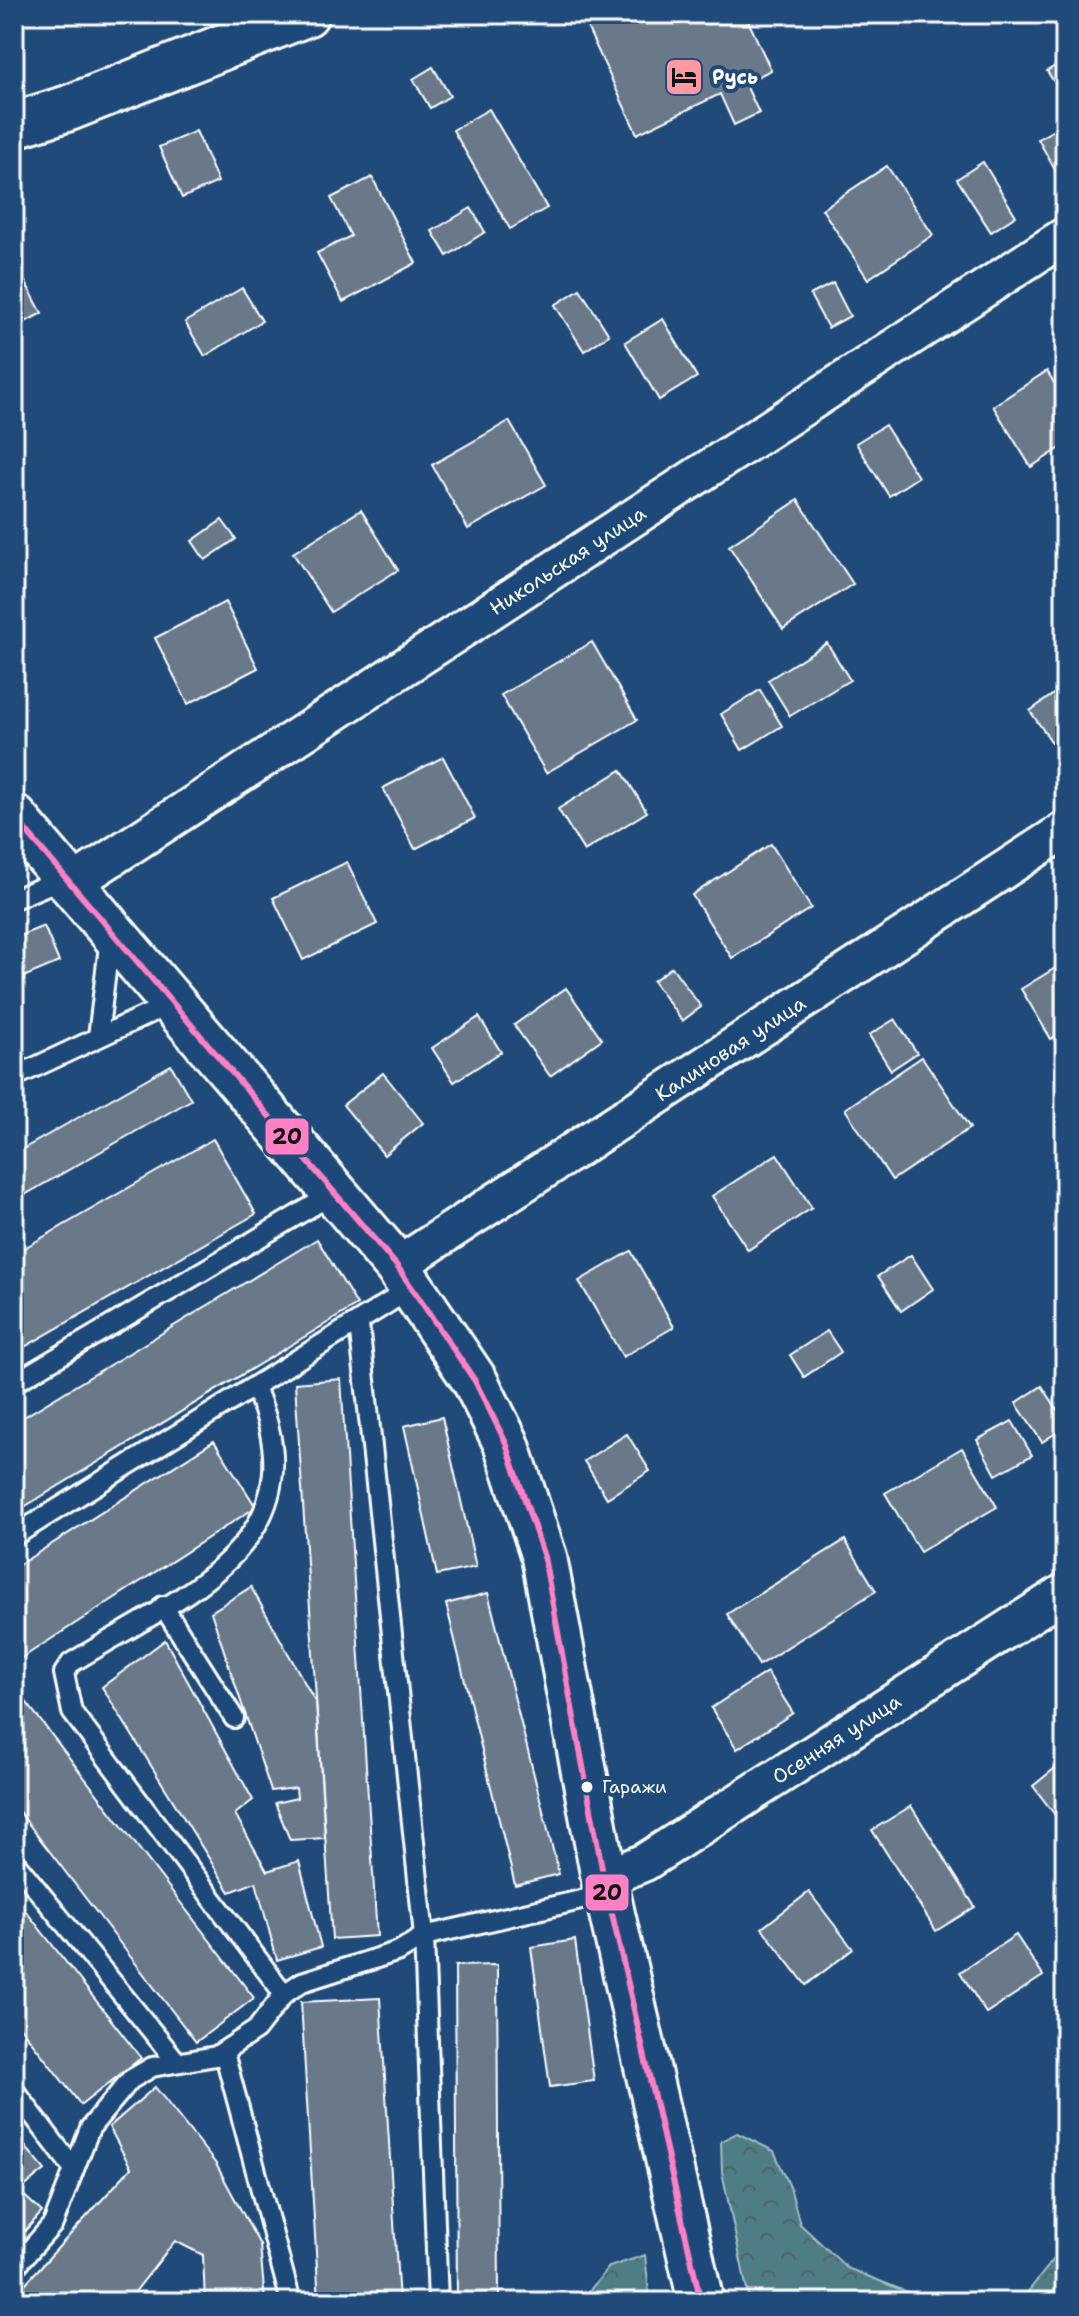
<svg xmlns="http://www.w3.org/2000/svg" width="1079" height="2316" font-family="'Shantell Sans',sans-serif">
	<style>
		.forest { fill: url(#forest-crowns); stroke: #a8bec2; stroke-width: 2 }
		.building { fill: #697989; stroke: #fff; stroke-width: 2 }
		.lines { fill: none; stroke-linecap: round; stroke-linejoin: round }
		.service-casing { stroke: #fff; stroke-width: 24 }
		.minor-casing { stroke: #fff; stroke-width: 42 }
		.tertiary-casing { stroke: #fff; stroke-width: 50 }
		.service { stroke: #1f4a7a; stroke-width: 18 }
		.minor { stroke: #1f4a7a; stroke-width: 36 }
		.tertiary { stroke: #1f4a7a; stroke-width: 44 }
		.bus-1-casing { stroke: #1f4a7a; stroke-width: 12 }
		.bus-1 { stroke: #ff80c5; stroke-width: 6 }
		.bus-dot { fill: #fff; stroke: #1f4a7a; stroke-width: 3 }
		.labels { text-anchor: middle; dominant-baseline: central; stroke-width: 8; stroke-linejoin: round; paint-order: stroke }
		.bus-label { font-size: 18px; fill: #fff; stroke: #1f4a7a; text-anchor: start }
		.poi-label { font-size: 20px; font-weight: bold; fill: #fff; stroke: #1f4a7a; text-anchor: start }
		.street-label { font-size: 20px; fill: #fff; stroke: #1f4a7a }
		.line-badge { stroke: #1f4a7a; stroke-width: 3 }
		.pale-badge-label { font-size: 22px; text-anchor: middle; font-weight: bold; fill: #111 }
	</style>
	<defs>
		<pattern id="forest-crowns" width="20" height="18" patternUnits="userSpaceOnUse" patternTransform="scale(2)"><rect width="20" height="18" fill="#507d85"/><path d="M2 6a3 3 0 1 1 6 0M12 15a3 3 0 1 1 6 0" fill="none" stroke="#4e6468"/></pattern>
	</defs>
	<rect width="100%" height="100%" fill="#1f4a7a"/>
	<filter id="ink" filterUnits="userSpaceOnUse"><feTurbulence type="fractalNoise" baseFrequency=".0125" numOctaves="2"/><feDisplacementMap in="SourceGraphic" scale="16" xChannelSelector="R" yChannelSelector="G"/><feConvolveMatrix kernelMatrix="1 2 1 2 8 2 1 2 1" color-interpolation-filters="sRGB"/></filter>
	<g filter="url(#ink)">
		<!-- forest -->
		<g class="forest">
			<path d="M737,2133L774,2151L790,2187L800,2224L847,2268L907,2292L965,2301L1023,2298L1065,2245V2302H798L795,2298L785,2302H755L748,2295L722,2172L721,2141Z"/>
			<path d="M645,2255L650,2302H580L609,2267Z"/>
		</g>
		<!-- building -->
		<g class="building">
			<path d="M581,14H745L771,70L745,83L759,113L734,125L720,94L637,134Z"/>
			<path d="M1065,60V99L1047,71Z"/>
			<path d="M433,67L450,96L430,108L413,79Z"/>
			<path d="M489,109L547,208L510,229L453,130Z"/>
			<path d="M1063,125L1065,179L1061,181L1038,139Z"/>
			<path d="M196,131L218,182L182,198L159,147Z"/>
			<path d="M983,162L1016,216L991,232L957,179Z"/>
			<path d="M887,166L933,235L868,279L822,209Z"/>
			<path d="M372,177L416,263L343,302L317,253L351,236L331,198Z"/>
			<path d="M471,208L485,232L447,256L432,231Z"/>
			<path d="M14,261L42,313L14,328Z"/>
			<path d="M833,283L850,316L828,328L810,295Z"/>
			<path d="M242,288L262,321L205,356L185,322Z"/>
			<path d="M580,289L609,335L584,351L555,305Z"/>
			<path d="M663,319L697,377L659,400L625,342Z"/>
			<path d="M1047,371L1065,401V445L1031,467L993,406Z"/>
			<path d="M509,421L546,485L468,529L432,465Z"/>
			<path d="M885,425L918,477L889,496L856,443Z"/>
			<path d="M798,500L853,584L783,629L729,546Z"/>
			<path d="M361,510L398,570L331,612L293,553Z"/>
			<path d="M222,520L236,539L205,560L192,541Z"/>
			<path d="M225,602L258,668L188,704L155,638Z"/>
			<path d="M592,642L637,720L546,773L501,695Z"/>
			<path d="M827,643L850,680L790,716L768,680Z"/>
			<path d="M760,690L782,726L742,750L721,714Z"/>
			<path d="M1055,693L1065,707V746L1058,751L1030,711Z"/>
			<path d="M443,757L475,818L415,849L383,788Z"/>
			<path d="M621,770L647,812L584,851L558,809Z"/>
			<path d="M771,844L811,908L732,958L692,895Z"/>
			<path d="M347,862L377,924L303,960L273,898Z"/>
			<path d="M44,926L59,962L14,981V938Z"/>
			<path d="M1065,962V1030L1051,1039L1021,989Z"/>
			<path d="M672,967L701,1007L682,1021L653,981Z"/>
			<path d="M566,988L602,1039L550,1076L514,1025Z"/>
			<path d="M479,1017L501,1052L454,1082L432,1048Z"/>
			<path d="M895,1019L917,1053L891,1070L869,1035Z"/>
			<path d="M922,1057L970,1128L892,1180L845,1109Z"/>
			<path d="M171,1065L191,1100L14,1201V1154Z"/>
			<path d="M383,1073L423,1123L384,1155L343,1105Z"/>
			<path d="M213,1139L256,1214L14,1353V1254Z"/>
			<path d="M777,1154L812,1208L748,1250L712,1196Z"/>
			<path d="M317,1239L357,1305L14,1513V1423Z"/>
			<path d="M631,1251L674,1327L623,1357L579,1281Z"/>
			<path d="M911,1255L933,1289L901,1311L878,1276Z"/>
			<path d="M827,1331L841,1352L804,1377L790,1355Z"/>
			<path d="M341,1379L377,1936L332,1939L295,1383Z"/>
			<path d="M1042,1386L1065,1421V1427L1042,1442L1016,1403Z"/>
			<path d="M442,1417L476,1567L437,1575L404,1426Z"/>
			<path d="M1012,1421L1032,1455L996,1475L977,1440Z"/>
			<path d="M627,1434L650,1471L607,1498L584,1461Z"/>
			<path d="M214,1441L256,1507L14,1663V1568Z"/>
			<path d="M962,1448L997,1507L920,1552L885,1493Z"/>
			<path d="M845,1540L876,1591L759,1665L727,1614Z"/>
			<path d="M251,1587L316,1703L325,1838L290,1840L275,1803L297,1798L296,1788L271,1791L211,1612Z"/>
			<path d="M488,1593L559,1874L515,1885L446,1604Z"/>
			<path d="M165,1640L253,1800L235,1814L267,1871L299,1861L321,1947L277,1960L256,1882L230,1892L102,1687Z"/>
			<path d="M767,1672L793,1713L737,1749L711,1708Z"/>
			<path d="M14,1686L254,1998L196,2042L14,1805Z"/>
			<path d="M1065,1760V1828L1033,1786Z"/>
			<path d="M911,1806L975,1907L936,1931L872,1830Z"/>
			<path d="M809,1892L853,1949L806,1985L762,1928Z"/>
			<path d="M14,1896L141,2058L81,2105L14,2019Z"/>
			<path d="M1016,1935L1043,1976L986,2013L960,1972Z"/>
			<path d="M575,1940L594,2081L550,2087L531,1947Z"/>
			<path d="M497,1965L499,2302H457L455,1966Z"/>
			<path d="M380,1998L399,2302H319L301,2002Z"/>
			<path d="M155,2087L216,2164L260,2245L265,2302H205L203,2255L175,2241L127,2302H14V2296L131,2168L109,2127Z"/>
			<path d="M14,2133L45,2170L19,2191L14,2185Z"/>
			<path d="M19,2191L42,2212L14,2243V2197Z"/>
		</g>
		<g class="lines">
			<!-- service casing -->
			<g class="service-casing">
				<g id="service">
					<path d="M14,899L64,878"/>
					<path d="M98,1037L110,937"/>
					<path d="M14,1077L172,1003"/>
					<path d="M359,1324L424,1936L438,2302"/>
					<path d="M14,1383L336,1192"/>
					<path d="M255,1388C325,1544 179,1596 71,1663L64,1673L72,1712L284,1994"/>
					<path d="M14,1536L412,1288"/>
					<path d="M163,1606L234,1718"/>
					<path d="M14,1861L177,2062"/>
					<path d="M224,2052L291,2302"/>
					<path d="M14,2090L73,2168"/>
					<path d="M14,2268L53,2224L90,2128L130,2080L152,2067L216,2056L256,2030L284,1994L302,1982L399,1951L424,1936L607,1894"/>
				</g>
			</g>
			<!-- minor casing -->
			<g class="minor-casing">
				<g id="minor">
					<path id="s1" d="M70,885L1065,236"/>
					<path id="s2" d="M397,1266L1065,830"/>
					<path id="s3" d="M604,1879L645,1862L1065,1592"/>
				</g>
			</g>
			<!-- tertiary casing -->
			<g class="tertiary-casing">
				<g id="tertiary">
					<path d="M14,125L69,108L306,14"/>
					<path d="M14,817L397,1266L475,1381L506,1443L544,1557L604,1879L701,2302"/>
				</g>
			</g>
			<!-- service -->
			<use href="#service" class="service"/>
			<!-- minor -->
			<use href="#minor" class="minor"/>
			<!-- tertiary -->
			<use href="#tertiary" class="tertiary"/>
			<!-- bus-1 casing -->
			<g class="bus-1-casing">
				<path id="bus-1" d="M14,817L397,1266L475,1381L506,1443L544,1557L604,1879L701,2302"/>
			</g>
			<!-- bus-1 -->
			<use href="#bus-1" class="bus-1"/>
		</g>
	</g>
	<!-- icons -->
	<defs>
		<g id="hotel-square" transform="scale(2)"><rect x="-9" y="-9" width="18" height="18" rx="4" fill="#ff9aa2" stroke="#1f4a7a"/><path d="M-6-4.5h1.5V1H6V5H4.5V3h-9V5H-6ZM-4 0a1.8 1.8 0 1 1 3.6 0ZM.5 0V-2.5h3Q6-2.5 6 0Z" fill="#111"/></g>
	</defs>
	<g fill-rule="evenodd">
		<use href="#hotel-square" x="684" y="77"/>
	</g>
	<!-- markers -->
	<circle class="bus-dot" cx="587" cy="1787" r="7"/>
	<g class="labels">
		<!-- bus labels -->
		<g class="bus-label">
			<text x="602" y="1787">Гаражи</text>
		</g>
		<!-- poi labels -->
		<g class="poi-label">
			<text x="712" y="77">Русь</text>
		</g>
		<!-- street labels -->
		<g class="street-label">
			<text stroke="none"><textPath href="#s1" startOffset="594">Никольская улица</textPath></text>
			<text stroke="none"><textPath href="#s2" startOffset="398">Калиновая улица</textPath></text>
			<text stroke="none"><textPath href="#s3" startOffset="272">Осенняя улица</textPath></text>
		</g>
	</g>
	<g class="line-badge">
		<rect x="264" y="1117" width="46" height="39" rx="8" fill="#ff80c5"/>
		<rect x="584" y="1873" width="46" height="39" rx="8" fill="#ff80c5"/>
	</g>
	<g class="pale-badge-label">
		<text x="287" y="1144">20</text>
		<text x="607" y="1900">20</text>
	</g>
	<!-- margin -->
	<rect width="1079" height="2316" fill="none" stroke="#1f4a7a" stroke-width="48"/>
	<rect x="24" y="24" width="1031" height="2268" fill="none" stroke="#fff" stroke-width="3" filter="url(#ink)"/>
</svg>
